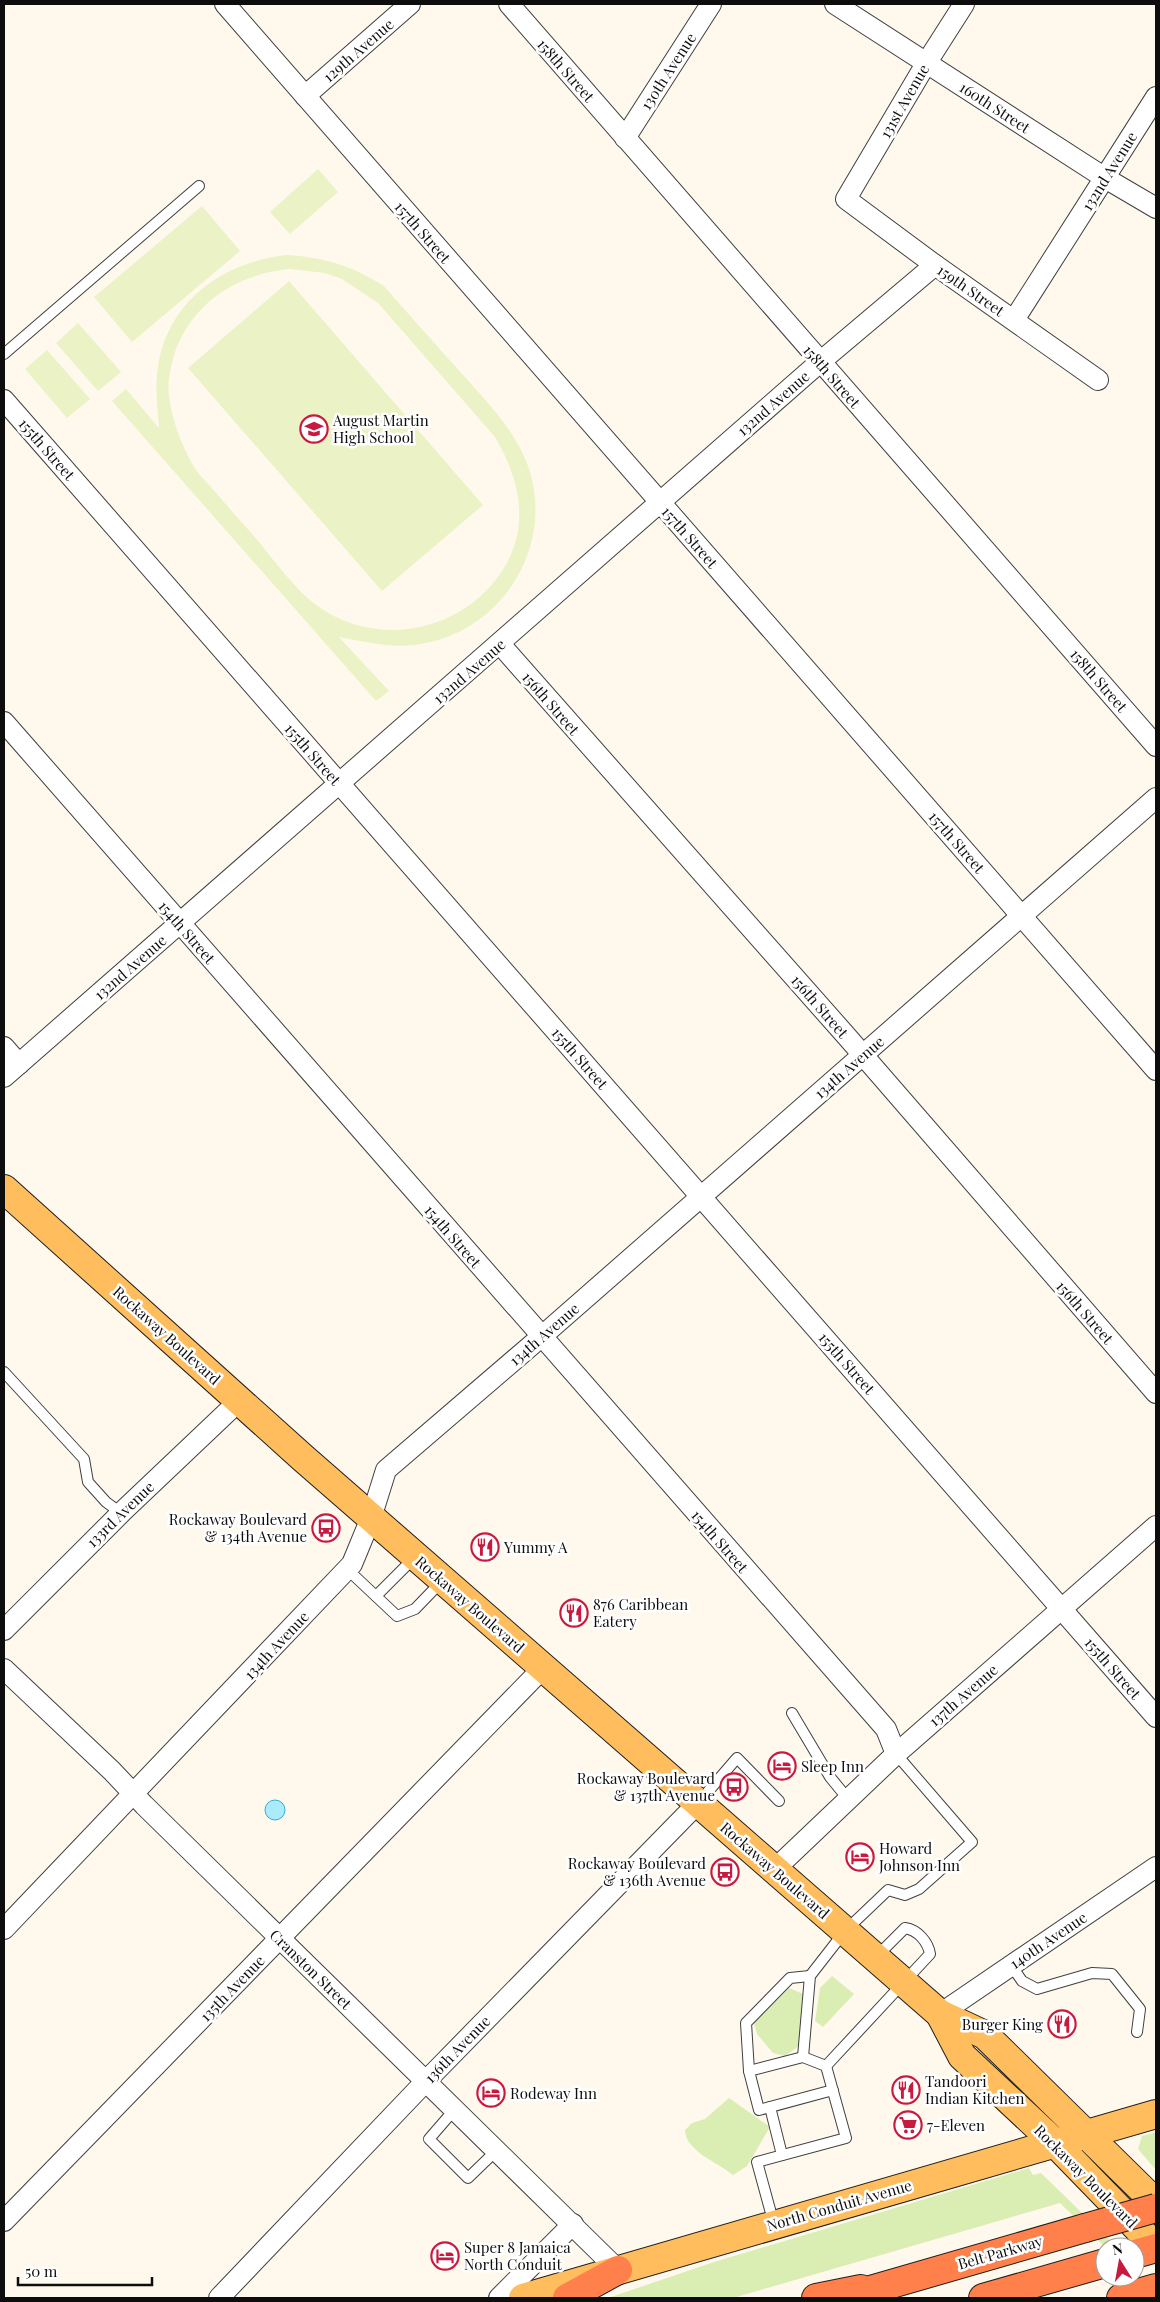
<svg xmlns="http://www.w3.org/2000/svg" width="1160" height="2302" font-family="'Playfair Display',serif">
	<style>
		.green { fill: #daedb3 }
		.pitch { fill: #ebf3c6; fill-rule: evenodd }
		.water { fill: #acebfc; stroke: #2db0d9 }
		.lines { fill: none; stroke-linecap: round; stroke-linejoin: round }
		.lane-casing { stroke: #404040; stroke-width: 12 }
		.street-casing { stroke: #404040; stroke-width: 22 }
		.primary-casing { stroke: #1e1e1e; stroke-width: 30 }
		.highway-casing { stroke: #1e1e1e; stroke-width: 30 }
		.lane { stroke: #fff; stroke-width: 10 }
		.street { stroke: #fff; stroke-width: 20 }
		.primary { stroke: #ffbd5d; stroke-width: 28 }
		.highway { stroke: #ff804b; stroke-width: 28 }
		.highway-bridge-casing { stroke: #1e1e1e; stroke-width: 30; stroke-linecap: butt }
		.highway-bridge { stroke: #ff804b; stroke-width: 28 }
		.labels { text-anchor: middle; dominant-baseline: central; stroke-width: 5; stroke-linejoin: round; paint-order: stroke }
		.street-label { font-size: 15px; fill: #0d0d0d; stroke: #fff }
		.poi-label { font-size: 15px; fill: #0d0d0d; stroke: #fff; text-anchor: start }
	</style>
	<rect width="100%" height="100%" fill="#fff9ed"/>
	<!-- green -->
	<g class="green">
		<path d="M832,1976L854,1994L823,2027L815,2021L820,1988Z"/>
		<path d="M789,1988L803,1994L799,2046L785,2056L773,2053L757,2034L754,2023Z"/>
		<path d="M729,2098L770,2127L747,2166L733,2175C719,2163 685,2151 685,2130L692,2123L705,2119Z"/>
		<path d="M1156,2132V2170L1138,2149L1142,2136Z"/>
		<path d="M1029,2168L1033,2175L1041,2173L1117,2247H1105L1060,2203L733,2298H608L714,2262Z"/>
	</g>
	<!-- pitch -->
	<g class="pitch">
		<path d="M318,169L338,192L290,234L270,212Z"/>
		<path d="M202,206L240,251L132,342L94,297Z"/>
		<path d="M287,255C323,257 353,266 384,286C410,316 437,346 464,376C486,401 509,424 523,454C561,535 508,630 421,644C393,649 367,642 339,637L389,691L376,701L112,401L126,389L159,428C158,410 155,393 157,375C163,304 221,262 287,255ZM289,269L325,273L342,279L378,303L495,437C521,481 531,529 500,574C457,636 368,649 310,600C292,585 270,555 254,536C239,520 225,503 211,487C205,480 197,473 193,465C181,444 172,420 169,396C167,382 171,366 175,352C193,302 238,274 289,269Z"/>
		<path d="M289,281L483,505L382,591L188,368Z"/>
		<path d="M78,323L121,372L98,391L56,343Z"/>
		<path d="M47,350L90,399L67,418L25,369Z"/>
	</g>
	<!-- water -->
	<circle class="water" cx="275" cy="1810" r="10"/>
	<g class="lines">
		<!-- lane casing -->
		<g class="lane-casing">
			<g id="lane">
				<path d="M4,354L199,186"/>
				<path d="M4,1372L84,1459L88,1482L106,1502L121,1513"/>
				<path d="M347,1569L397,1616L415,1609L442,1581"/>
				<path d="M376,1596L414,1558"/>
				<path d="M792,1713L830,1777L848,1799"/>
				<path d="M699,1802L737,1758L779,1801"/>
				<path d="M1011,1965L1022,1981L1037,1989L1092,1973L1112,1974L1140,2009L1137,2032"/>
				<path d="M803,2057L810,1976L845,1931L888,1890L905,1895L919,1889L972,1842L896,1754"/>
				<path d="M826,2066L930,1954C928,1942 918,1930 905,1928L876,1957"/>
				<path d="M749,2071L746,2023L790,1978L810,1976"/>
				<path d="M770,2107L782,2155"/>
				<path d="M455,2109L429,2139L468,2178L497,2150"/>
				<path d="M774,2224L757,2162L846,2138L826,2066L803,2057L749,2071L759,2110L833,2090"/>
			</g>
		</g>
		<!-- street casing -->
		<g class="street-casing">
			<g id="street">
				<path d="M225,4L1156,1070"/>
				<path d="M509,4L1156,746"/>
				<path d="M835,4L1105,178L1156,208"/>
				<path d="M964,4L927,62L846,199L935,265L1098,380"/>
				<path d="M305,96L410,4"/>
				<path d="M625,138L711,4"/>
				<path d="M1014,320L1156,97"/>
				<path d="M4,400L1156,1717"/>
				<path d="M500,644L849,1039L1156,1393"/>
				<path d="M4,722L886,1729L896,1754"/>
				<path d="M4,1047L19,1064"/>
				<path d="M4,1077L820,362L935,265"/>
				<path d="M4,1630L124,1510L240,1400"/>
				<path d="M4,1669L112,1771L144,1805L618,2270"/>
				<path d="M775,1869L896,1754L1156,1526"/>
				<path d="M4,1929L352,1564L371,1518L386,1470L541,1337L1156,798"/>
				<path d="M940,2014L1156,1867"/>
				<path d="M4,2221L543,1668"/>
				<path d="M219,2298L426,2081L698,1803"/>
				<path d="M499,2298L573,2224"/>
			</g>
		</g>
		<!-- primary casing -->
		<g class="primary-casing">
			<g id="primary">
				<path d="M4,1189L303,1458L940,2014L985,2035L1156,2203"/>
				<path d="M940,2014L962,2056L1055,2143L1156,2247"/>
				<path d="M523,2298L1156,2114"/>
			</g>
		</g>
		<!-- highway casing -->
		<g class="highway-casing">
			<g id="highway">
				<path d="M1135,2254L1156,2248"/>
				<path d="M567,2298L618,2270"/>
				<path d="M816,2298L861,2289"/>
				<path d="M843,2298L1085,2228"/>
				<path d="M983,2298L1105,2263"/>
				<path d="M1121,2298L1156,2288"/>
			</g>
		</g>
		<!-- lane -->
		<use href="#lane" class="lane"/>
		<!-- street -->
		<use href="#street" class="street"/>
		<!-- primary -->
		<use href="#primary" class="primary"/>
		<!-- highway -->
		<use href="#highway" class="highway"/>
		<!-- highway-bridge casing -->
		<g class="highway-bridge-casing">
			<path id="highway-bridge" d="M1085,2228L1156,2208"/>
		</g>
		<!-- highway-bridge -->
		<use href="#highway-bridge" class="highway-bridge"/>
	</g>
	<!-- icons -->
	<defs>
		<g id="school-ring" transform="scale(1.4375)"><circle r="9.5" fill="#fff" stroke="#c9193e" stroke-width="1.5"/><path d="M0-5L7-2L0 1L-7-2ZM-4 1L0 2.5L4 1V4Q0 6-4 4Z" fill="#c9193e"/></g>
		<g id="bus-ring" transform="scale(1.4375)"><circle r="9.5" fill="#fff" stroke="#c9193e" stroke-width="1.5"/><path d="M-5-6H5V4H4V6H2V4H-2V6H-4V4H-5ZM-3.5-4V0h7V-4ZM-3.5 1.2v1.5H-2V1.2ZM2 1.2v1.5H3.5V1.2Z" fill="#c9193e"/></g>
		<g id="restaurant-ring" transform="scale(1.4375)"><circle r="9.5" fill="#fff" stroke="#c9193e" stroke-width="1.5"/><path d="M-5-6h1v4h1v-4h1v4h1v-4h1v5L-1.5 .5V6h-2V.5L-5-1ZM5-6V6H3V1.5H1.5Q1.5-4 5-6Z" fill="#c9193e"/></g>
		<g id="hotel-ring" transform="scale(1.4375)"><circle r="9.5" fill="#fff" stroke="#c9193e" stroke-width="1.5"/><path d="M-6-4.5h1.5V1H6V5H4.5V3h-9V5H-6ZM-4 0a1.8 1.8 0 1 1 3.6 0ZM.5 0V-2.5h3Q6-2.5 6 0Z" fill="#c9193e"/></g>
		<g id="supermarket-ring" transform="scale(1.4375)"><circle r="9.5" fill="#fff" stroke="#c9193e" stroke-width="1.5"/><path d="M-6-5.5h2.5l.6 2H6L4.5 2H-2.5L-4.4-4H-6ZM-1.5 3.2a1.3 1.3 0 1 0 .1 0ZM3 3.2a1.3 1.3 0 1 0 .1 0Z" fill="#c9193e"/></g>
	</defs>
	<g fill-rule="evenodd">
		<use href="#school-ring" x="314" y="429"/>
		<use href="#bus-ring" x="326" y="1528"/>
		<use href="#restaurant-ring" x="485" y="1547"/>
		<use href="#restaurant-ring" x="574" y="1613"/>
		<use href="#hotel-ring" x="782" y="1766"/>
		<use href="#bus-ring" x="734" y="1787"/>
		<use href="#hotel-ring" x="860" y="1857"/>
		<use href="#bus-ring" x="725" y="1872"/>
		<use href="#restaurant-ring" x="1062" y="2024"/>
		<use href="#restaurant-ring" x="906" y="2090"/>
		<use href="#hotel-ring" x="491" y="2093"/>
		<use href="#supermarket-ring" x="908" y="2125"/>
		<use href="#hotel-ring" x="445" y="2256"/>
	</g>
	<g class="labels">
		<!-- street labels -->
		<g class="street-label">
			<text transform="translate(358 50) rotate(-41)">129th Avenue</text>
			<text transform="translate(566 70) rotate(49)">158th Street</text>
			<text transform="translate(668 71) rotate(-57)">130th Avenue</text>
			<text transform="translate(904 101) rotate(-60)">131st Avenue</text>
			<text transform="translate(995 107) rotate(33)">160th Street</text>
			<text transform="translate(1109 171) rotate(-58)">132nd Avenue</text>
			<text transform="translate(423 232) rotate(49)">157th Street</text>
			<text transform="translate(971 290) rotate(35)">159th Street</text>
			<text transform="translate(832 376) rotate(49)">158th Street</text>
			<text transform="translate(773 403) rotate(-41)">132nd Avenue</text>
			<text transform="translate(47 449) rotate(49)">155th Street</text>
			<text transform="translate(690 537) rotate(49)">157th Street</text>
			<text transform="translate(469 671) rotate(-41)">132nd Avenue</text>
			<text transform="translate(1099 680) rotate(49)">158th Street</text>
			<text transform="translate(551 703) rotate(49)">156th Street</text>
			<text transform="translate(313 754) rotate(49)">155th Street</text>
			<text transform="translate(957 842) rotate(49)">157th Street</text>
			<text transform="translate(187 932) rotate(49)">154th Street</text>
			<text transform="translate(130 967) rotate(-41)">132nd Avenue</text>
			<text transform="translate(820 1006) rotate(49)">156th Street</text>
			<text transform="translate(580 1058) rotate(49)">155th Street</text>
			<text transform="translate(849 1067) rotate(-41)">134th Avenue</text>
			<text transform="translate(453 1236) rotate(49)">154th Street</text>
			<text transform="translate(1085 1312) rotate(49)">156th Street</text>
			<text transform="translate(544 1334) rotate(-41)">134th Avenue</text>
			<text transform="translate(167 1335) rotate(42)">Rockaway Boulevard</text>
			<text transform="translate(847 1363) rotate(49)">155th Street</text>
			<text transform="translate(120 1514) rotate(-44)">133rd Avenue</text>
			<text transform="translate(720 1541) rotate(49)">154th Street</text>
			<text transform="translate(470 1604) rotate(41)">Rockaway Boulevard</text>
			<text transform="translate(276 1645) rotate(-47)">134th Avenue</text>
			<text transform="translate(1113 1668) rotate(49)">155th Street</text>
			<text transform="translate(963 1695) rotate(-41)">137th Avenue</text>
			<text transform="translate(775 1870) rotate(41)">Rockaway Boulevard</text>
			<text transform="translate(1048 1940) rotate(-34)">140th Avenue</text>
			<text transform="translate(311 1969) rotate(44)">Cranston Street</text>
			<text transform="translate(232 1988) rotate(-46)">135th Avenue</text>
			<text transform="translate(457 2049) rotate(-46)">136th Avenue</text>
			<text transform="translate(1086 2176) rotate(45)">Rockaway Boulevard</text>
			<text transform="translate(839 2205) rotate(-16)">North Conduit Avenue</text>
			<text transform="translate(1000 2252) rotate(-16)">Belt Parkway</text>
		</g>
		<!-- poi labels -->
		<g class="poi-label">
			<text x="333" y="420">August Martin<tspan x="333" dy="17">High School</tspan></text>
			<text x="307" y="1519" text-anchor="end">Rockaway Boulevard<tspan x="307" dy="17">&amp; 134th Avenue</tspan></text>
			<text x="504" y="1547">Yummy A</text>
			<text x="593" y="1604">876 Caribbean<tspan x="593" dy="17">Eatery</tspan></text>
			<text x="801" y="1766">Sleep Inn</text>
			<text x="715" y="1778" text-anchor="end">Rockaway Boulevard<tspan x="715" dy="17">&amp; 137th Avenue</tspan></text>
			<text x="879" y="1848">Howard<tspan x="879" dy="17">Johnson Inn</tspan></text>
			<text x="706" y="1863" text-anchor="end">Rockaway Boulevard<tspan x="706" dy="17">&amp; 136th Avenue</tspan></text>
			<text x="1043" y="2024" text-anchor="end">Burger King</text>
			<text x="925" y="2081">Tandoori<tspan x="925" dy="17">Indian Kitchen</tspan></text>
			<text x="510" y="2093">Rodeway Inn</text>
			<text x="927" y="2125">7-Eleven</text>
			<text x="464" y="2247">Super 8 Jamaica<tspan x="464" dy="17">North Conduit</tspan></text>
		</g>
	</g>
	<!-- border -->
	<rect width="1160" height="2302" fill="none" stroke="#0d0d0d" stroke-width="10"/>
	<!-- north arrow -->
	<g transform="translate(1120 2262) rotate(349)"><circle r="24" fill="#ffffff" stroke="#9e9e9e"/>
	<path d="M0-4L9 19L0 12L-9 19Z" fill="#c9193e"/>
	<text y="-8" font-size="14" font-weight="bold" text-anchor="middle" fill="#0d0d0d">N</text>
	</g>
	<!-- scale -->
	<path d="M18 2277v8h134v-8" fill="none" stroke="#0d0d0d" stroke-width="2.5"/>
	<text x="25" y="2277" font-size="15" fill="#0d0d0d" stroke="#ffffff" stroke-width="4" paint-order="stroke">50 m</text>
</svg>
